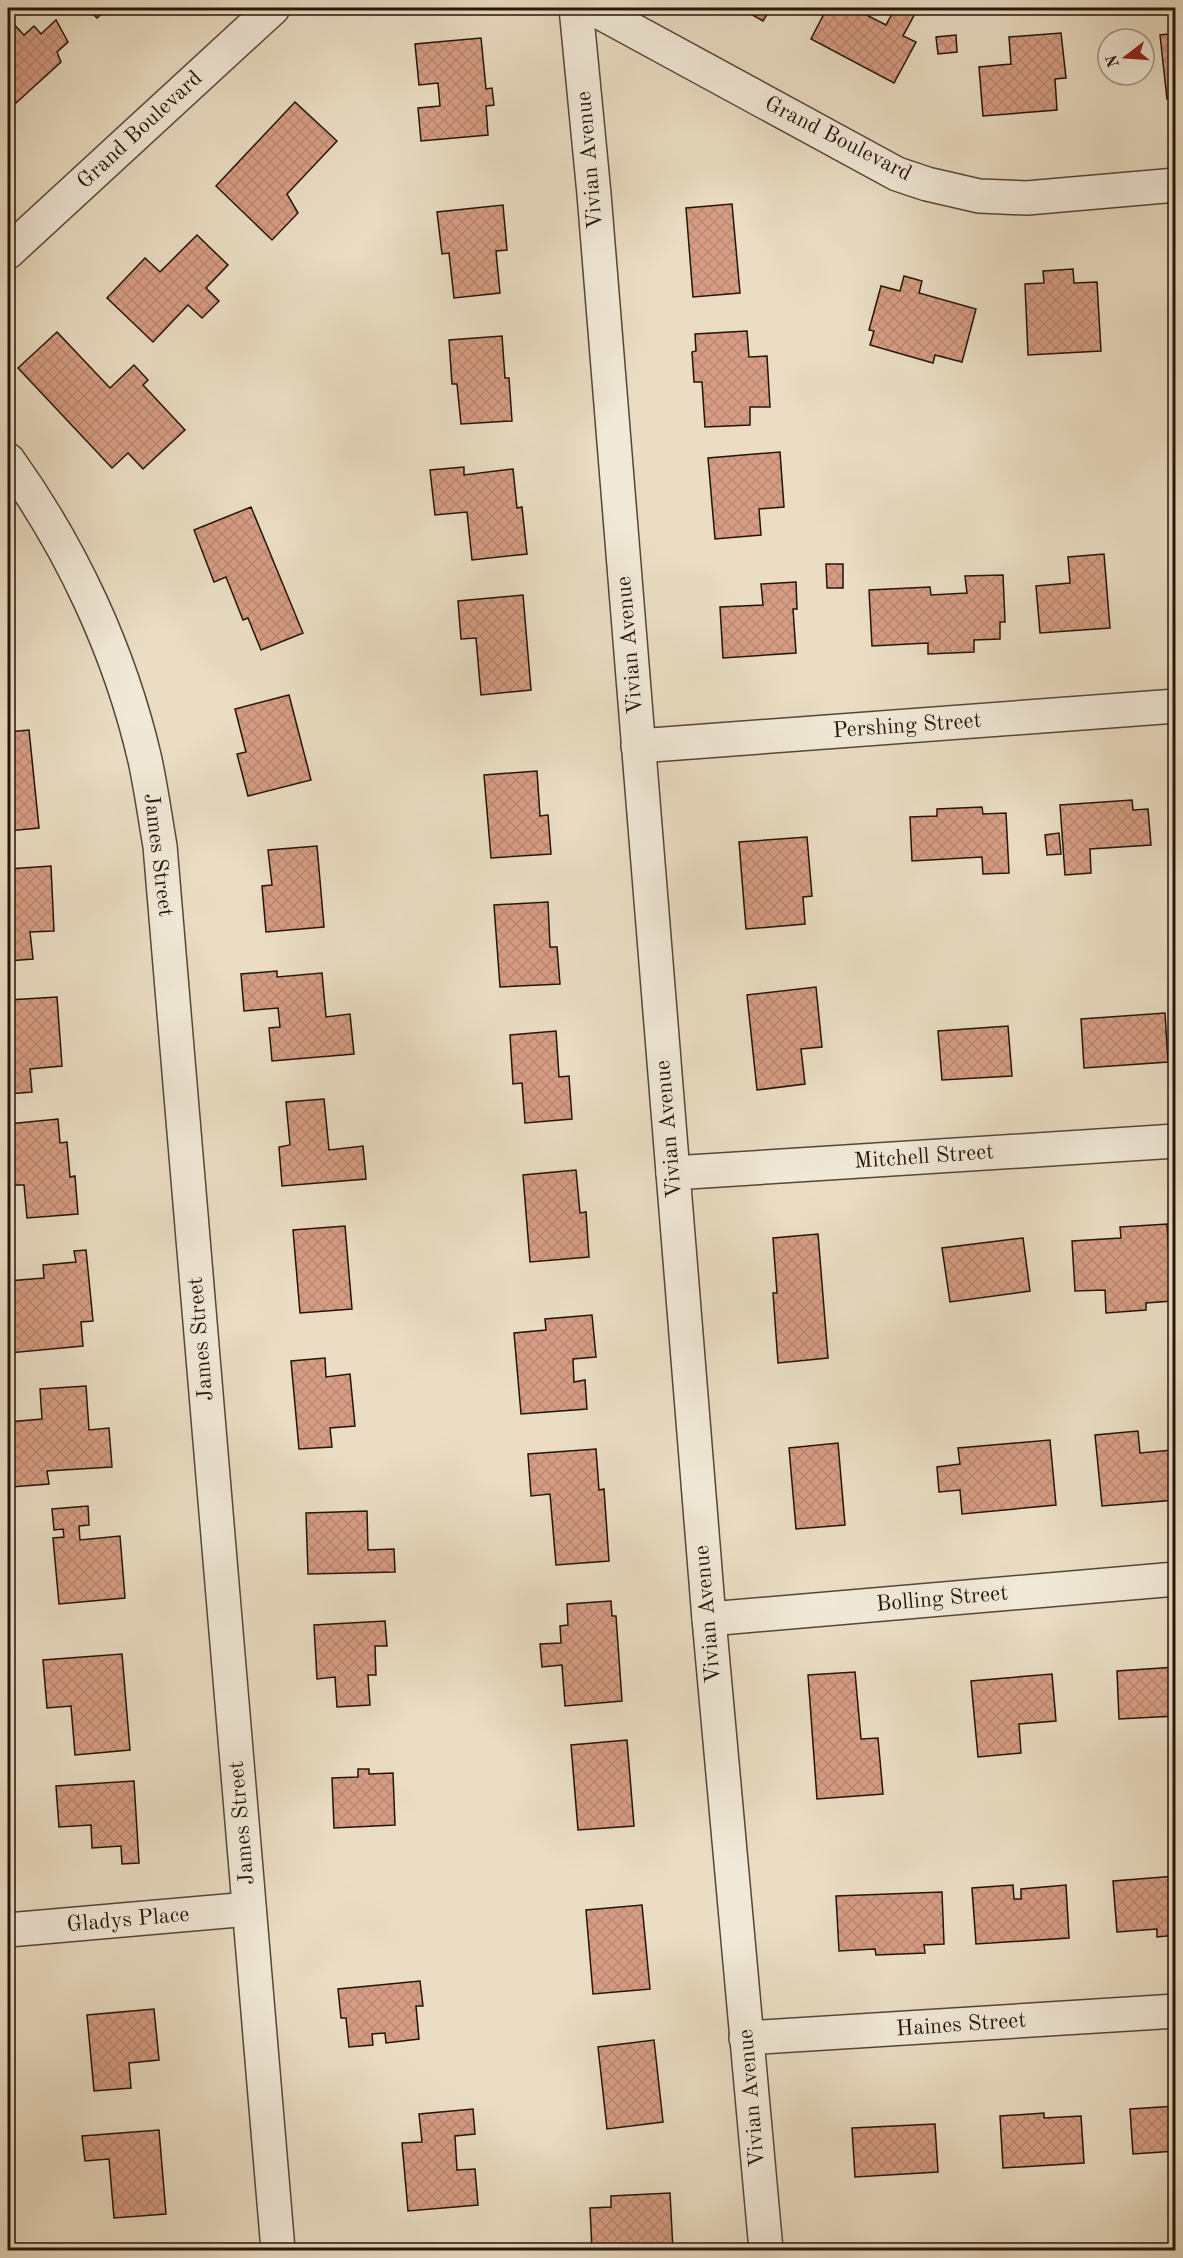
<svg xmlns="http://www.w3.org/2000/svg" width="1183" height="2258" font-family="'Old Standard TT',serif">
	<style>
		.building { fill: url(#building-cross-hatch); stroke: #24140a; stroke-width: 1.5 }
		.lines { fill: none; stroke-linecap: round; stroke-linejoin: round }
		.street-casing { stroke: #564638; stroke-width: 36 }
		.street { stroke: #f1e9d8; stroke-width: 33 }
		.labels { text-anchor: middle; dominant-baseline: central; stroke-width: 4.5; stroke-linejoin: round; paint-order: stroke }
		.street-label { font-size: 22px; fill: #24140a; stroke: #f1e9d8 }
	</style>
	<defs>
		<pattern id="building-cross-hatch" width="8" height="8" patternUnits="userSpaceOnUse" patternTransform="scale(1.5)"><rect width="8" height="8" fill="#d79d84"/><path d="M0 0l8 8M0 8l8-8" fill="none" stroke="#b88671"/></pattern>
	</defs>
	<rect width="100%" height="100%" fill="#eaddc3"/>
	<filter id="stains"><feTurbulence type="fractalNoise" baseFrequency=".00333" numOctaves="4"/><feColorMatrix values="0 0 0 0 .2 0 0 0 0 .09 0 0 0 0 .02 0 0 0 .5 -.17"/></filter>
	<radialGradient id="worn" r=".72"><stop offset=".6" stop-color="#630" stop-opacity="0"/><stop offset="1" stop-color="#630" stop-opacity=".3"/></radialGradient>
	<!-- building -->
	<g class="building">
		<path d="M87,8H108L97,18Z"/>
		<path d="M740,8H771L763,21Z"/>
		<path d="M827,8H841L847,10L848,8H853L886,25L895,8H918L903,36L916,42L894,83L811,39Z"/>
		<path d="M8,18L24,35L34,26L41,34L56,20L68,42L57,52L61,62L16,103L8,94Z"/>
		<path d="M1061,33L1066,78L1055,79L1057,110L983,116L979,67L1011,64L1009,37Z"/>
		<path d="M1176,33V98L1167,99L1160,35Z"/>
		<path d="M956,35L957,52L938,54L936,37Z"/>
		<path d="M481,38L486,89L492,88L494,105L486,106L488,135L421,141L418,108L440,106L438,83L419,85L415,44Z"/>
		<path d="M295,102L337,141L287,194L298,213L272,240L216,186Z"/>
		<path d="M732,204L740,293L693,297L686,208Z"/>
		<path d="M503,205L507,250L496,251L500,293L454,298L449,253L442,254L437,212Z"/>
		<path d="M197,235L228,265L206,288L219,301L202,318L188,305L153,342L107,298L145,258L160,272Z"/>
		<path d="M1073,269L1074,283L1097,282L1101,351L1028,355L1025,284L1044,283L1043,271Z"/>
		<path d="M904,276L922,281L919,293L976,309L962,362L935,355L933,363L870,345L874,331L869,330L881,286L900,291Z"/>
		<path d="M747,331L749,357L767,356L770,407H750V425L705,427L702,382H694L692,352L696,351L695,334Z"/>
		<path d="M57,332L110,388L134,365L148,380L143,385L185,430L143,469L128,453L112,468L18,368Z"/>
		<path d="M502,336L505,378H509L512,421L461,424L457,384H452L449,340Z"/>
		<path d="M780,452L784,507L759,509L761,535L715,539L708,458Z"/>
		<path d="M464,467V475L513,469L517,508L522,507L527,554L472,560L467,512L435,515L430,470Z"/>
		<path d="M251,507L303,633L261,650L248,618L243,620L226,577L214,582L194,530Z"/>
		<path d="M1104,554L1110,628L1040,633L1036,586L1070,583L1068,557Z"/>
		<path d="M826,564H843V588H827Z"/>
		<path d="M1003,575L1005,622H1000V639L974,640V652L928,654V643L872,646L869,590L930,587L931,595L967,593L965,576Z"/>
		<path d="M796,582L797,609H793L796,653L723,658L720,607L763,605L761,584Z"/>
		<path d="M523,595L531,690L481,695L476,638L461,639L458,601Z"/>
		<path d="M289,695L311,780L248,796L237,754L246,752L235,709Z"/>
		<path d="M29,730L39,828L8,831V732Z"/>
		<path d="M537,771L540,816L548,815L551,854L491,858L484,775Z"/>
		<path d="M1132,800L1133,810L1148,809L1151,845L1090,849L1091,873L1065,875L1060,805Z"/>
		<path d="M982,807L983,814L1006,813L1009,873L983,874L982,857L912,861L910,817L937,816V809Z"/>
		<path d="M1059,833L1061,854L1047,855L1045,835Z"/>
		<path d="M807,837L812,896L803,897L805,924L746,929L739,842Z"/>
		<path d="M317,846L324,927L266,932L262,886L272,885L268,850Z"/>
		<path d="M51,866L54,931L30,932L33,959L8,961V869Z"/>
		<path d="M548,902L550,947H557L560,984L500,987L494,905Z"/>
		<path d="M277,971V977L322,973L326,1017L350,1014L354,1054L272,1061L269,1028L280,1027L278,1008L244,1011L241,974Z"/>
		<path d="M816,987L822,1047L801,1049L805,1084L757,1090L747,995Z"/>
		<path d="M57,997L62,1066L30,1069L32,1092L8,1094V1000Z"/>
		<path d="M1165,1013L1168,1062L1084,1068L1081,1019Z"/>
		<path d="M1008,1026L1012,1076L942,1080L938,1031Z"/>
		<path d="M556,1031L559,1077L569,1076L572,1119L525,1123L522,1083L513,1084L510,1035Z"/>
		<path d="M324,1099L329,1150L363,1146L366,1179L282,1186L279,1147L290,1145L286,1102Z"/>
		<path d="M58,1119L60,1143L67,1142L70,1177L75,1176L78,1214L27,1218L24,1185H12L11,1172H8V1124Z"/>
		<path d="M576,1170L580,1213L586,1212L589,1257L530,1262L523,1175Z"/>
		<path d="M1167,1224L1172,1301L1146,1303V1310L1106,1313L1105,1290L1075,1291L1072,1241L1121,1238L1120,1227Z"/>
		<path d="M345,1226L352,1309L300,1313L293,1230Z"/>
		<path d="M818,1234L828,1358L778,1363L773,1293H777L773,1238Z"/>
		<path d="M1023,1238L1030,1291L950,1302L942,1248Z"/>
		<path d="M86,1250L93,1321L81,1322L83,1346L9,1353L8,1281L44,1278L43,1265L76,1262L74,1251Z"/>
		<path d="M592,1315L596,1357L573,1359L574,1382L585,1380L587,1409L521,1414L514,1333L546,1330L545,1319Z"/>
		<path d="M325,1358L326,1377L350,1374L355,1426L330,1428L332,1447L299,1449L291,1361Z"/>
		<path d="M86,1386L89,1430L109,1428L112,1467L47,1471L49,1484L11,1487L8,1422L42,1419L40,1389Z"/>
		<path d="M1138,1431L1140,1453L1172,1450L1176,1500L1102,1506L1095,1435Z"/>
		<path d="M1050,1440L1056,1505L962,1514L960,1490L939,1492L937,1467L960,1464L958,1448Z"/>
		<path d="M838,1443L845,1525L796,1529L789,1448Z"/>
		<path d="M596,1449L599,1490L604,1489L609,1561L556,1565L550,1494L531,1496L528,1454Z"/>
		<path d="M88,1506L89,1525L79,1526L80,1540L120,1536L125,1598L59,1604L53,1538L64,1537L63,1529L54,1530L52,1509Z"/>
		<path d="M367,1511L368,1550L394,1549L395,1572L308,1574L306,1513Z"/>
		<path d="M611,1601L612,1616H616L622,1701L565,1706L562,1665L542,1667L540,1644L561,1643L560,1626L568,1625L567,1604Z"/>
		<path d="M385,1621L387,1646H375L376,1675H368L370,1705L337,1707L335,1677L317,1679L314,1625Z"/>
		<path d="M122,1654L130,1750L75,1755L71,1706L47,1708L43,1660Z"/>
		<path d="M1176,1667V1716L1119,1719L1117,1671Z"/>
		<path d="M855,1672L861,1739L878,1738L883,1794L817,1799L808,1675Z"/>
		<path d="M1052,1674L1056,1721L1019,1724L1021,1753L978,1757L971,1681Z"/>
		<path d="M627,1740L634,1826L578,1830L571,1745Z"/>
		<path d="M358,1769H369V1774L393,1773L395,1825L334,1828L332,1778L358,1777Z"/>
		<path d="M134,1781L139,1863L122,1864L121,1846L92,1848L91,1825L59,1827L56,1786Z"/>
		<path d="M1176,1876V1935L1157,1937V1929L1117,1932L1113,1881Z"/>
		<path d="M1013,1885L1014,1899H1021V1889L1066,1885L1069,1938L976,1944L972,1888Z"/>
		<path d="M942,1892L944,1944L924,1945L925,1953L876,1955L875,1949L839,1951L836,1896Z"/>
		<path d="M642,1905L650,1989L593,1994L586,1910Z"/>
		<path d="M420,1981L423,2006H416L419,2039L386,2043L385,2033L372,2034L373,2045L349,2047L346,2018H341L338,1989Z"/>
		<path d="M154,2009L159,2060L129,2063L131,2088L94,2091L87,2015Z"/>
		<path d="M654,2040L663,2122L607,2129L598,2047Z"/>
		<path d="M1176,2106V2151L1133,2154L1130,2109Z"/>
		<path d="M473,2109L475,2134L455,2136L457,2170L475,2169L478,2205L408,2211L402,2143L422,2142L419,2114Z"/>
		<path d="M1044,2113V2118L1081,2116L1084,2163L1003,2168L1000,2116Z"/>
		<path d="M935,2124L938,2172L855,2177L852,2128Z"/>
		<path d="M159,2130L166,2214L114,2218L109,2159L85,2161L82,2136Z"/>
		<path d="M670,2193L673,2250H592L590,2208L611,2207V2196Z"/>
	</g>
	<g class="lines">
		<!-- street casing -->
		<g class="street-casing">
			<g id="street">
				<path d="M576,8L594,194L709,1619L766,2250"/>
				<path d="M592,8L897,174L927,184L979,196L1027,198L1176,185"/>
				<path d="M8,252L273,8"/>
				<path d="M8,460C72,549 120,652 145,760C151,788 155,817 160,846L278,2250"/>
				<path d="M638,746L1176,706"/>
				<path d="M673,1173L1176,1141"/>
				<path d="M709,1619L1176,1579"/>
				<path d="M8,1930L249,1909"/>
				<path d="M746,2038L1176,2011"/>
			</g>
		</g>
		<!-- street -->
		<use href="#street" class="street"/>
	</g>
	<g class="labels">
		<!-- street labels -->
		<g class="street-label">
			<text transform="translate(140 130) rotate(-43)">Grand Boulevard</text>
			<text transform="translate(838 139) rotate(27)">Grand Boulevard</text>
			<text transform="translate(590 160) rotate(-95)">Vivian Avenue</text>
			<text transform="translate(630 645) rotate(-95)">Vivian Avenue</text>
			<text transform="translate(907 726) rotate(-4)">Pershing Street</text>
			<text transform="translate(158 855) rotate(83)">James Street</text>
			<text transform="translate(669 1129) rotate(-95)">Vivian Avenue</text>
			<text transform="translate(924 1157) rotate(-4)">Mitchell Street</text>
			<text transform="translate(201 1339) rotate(-95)">James Street</text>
			<text transform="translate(942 1599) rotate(-5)">Bolling Street</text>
			<text transform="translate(708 1614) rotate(-95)">Vivian Avenue</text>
			<text transform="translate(242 1823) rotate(-95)">James Street</text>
			<text transform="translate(128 1920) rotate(-5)">Gladys Place</text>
			<text transform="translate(961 2025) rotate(-4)">Haines Street</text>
			<text transform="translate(752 2098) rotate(-95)">Vivian Avenue</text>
		</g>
	</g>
	<!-- margin -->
	<rect width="1183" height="2258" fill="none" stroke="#eaddc3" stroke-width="30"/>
	<rect x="9" y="9" width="1165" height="2240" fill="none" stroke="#24140a" stroke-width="3"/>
	<rect x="15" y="15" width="1153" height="2228" fill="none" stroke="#24140a" stroke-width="1.5"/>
	<!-- north arrow -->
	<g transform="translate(1126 57) rotate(253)"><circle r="28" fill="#f1e9d8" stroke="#9f9486" stroke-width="1.5"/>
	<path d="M0-4.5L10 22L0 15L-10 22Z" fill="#8f2418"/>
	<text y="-9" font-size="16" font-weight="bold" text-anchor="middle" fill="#24140a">N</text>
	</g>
	<rect width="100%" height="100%" filter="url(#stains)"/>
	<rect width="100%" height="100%" fill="url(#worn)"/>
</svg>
